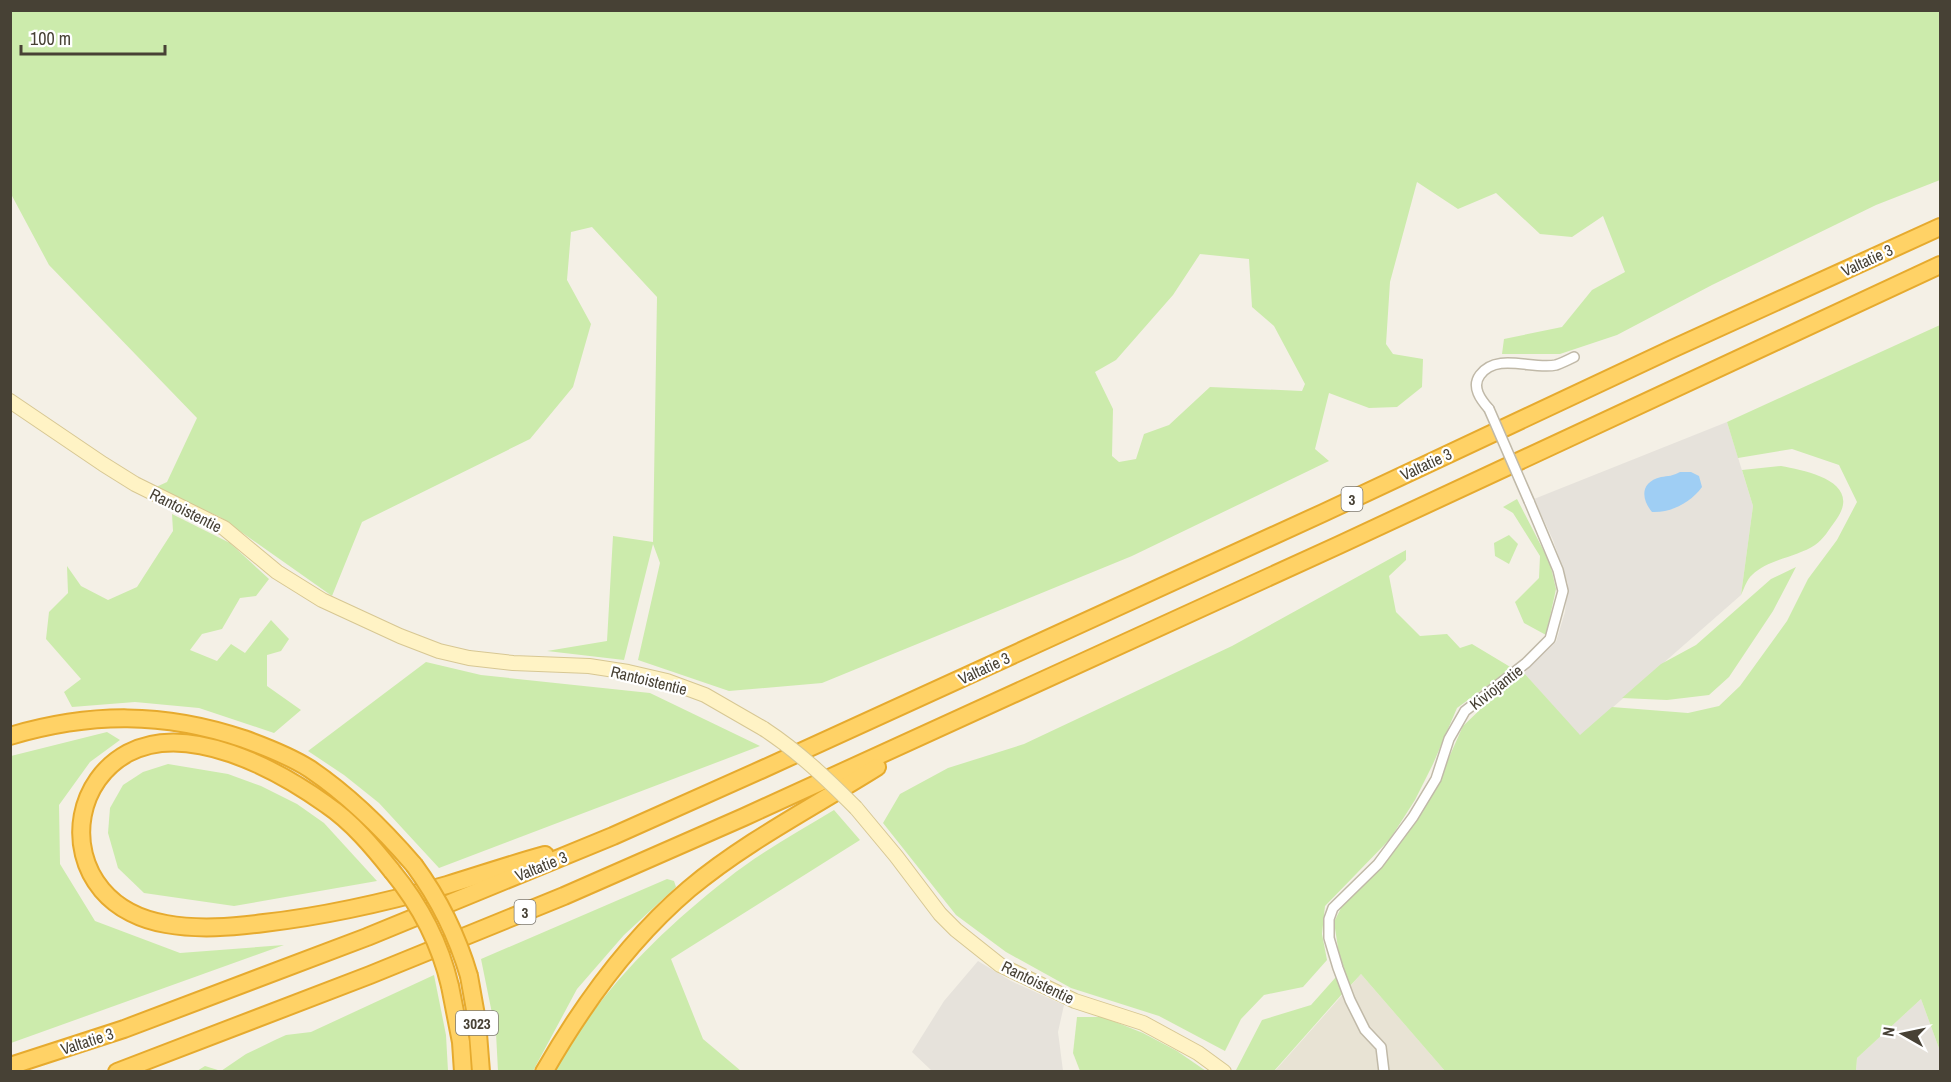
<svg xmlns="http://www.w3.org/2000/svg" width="1951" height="1082" font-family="'Archivo Narrow',sans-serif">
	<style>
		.residential { fill: #e8e3d4 }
		.industrial { fill: #e6e2db }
		.green { fill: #ccebac; fill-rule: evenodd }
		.water { fill: #9fcef4 }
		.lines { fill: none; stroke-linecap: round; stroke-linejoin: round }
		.street-casing { stroke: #c0b9a8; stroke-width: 12 }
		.secondary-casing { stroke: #d7c793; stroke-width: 16 }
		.highway-casing { stroke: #e6aa2e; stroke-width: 20 }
		.street { stroke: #fff; stroke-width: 9 }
		.secondary { stroke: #fff3c5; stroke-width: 14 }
		.highway { stroke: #ffd266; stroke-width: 16 }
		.street-bridge-casing { stroke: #c0b9a8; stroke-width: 12; stroke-linecap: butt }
		.secondary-bridge-casing { stroke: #d7c793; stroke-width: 16; stroke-linecap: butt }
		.highway-bridge-casing { stroke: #e6aa2e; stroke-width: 20; stroke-linecap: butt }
		.street-bridge { stroke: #fff; stroke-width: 9 }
		.secondary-bridge { stroke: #fff3c5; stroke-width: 14 }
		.highway-bridge { stroke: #ffd266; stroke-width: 16 }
		.labels { text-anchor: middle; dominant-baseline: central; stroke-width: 4.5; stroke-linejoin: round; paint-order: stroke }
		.shield { fill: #fff; stroke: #7e7a72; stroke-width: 1.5 }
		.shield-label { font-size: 15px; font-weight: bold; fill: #474135 }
		.street-label { font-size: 16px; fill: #474135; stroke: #fff }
	</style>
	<rect width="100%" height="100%" fill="#f4f0e6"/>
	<!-- residential -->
	<path class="residential" d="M1361,974L1445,1071L1274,1072Z"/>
	<!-- industrial -->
	<g class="industrial">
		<path d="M1727,422L1753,506L1741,595L1580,736L1524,673L1556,642L1565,612L1568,584L1553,540L1534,499Z"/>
		<path d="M978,961L1011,981L1064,1005L1058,1032L1063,1071H932L912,1052L944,1001Z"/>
		<path d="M1921,999L1940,1051V1071L1856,1072L1857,1058Z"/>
	</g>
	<!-- green -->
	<g class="green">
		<path d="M10,11H1940V180L1876,205L1712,285L1617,335L1560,354H1502L1504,339L1562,327L1592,290L1625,272L1603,216L1572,237L1540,234L1496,193L1458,209L1417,182L1390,282L1386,344L1393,354L1423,359L1422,387L1397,407L1369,408L1329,393L1315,449L1329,461L1132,556L822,683L729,691L638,660L660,563L653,544L624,660L547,651L607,641L613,536L653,542L657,297L592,227L571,232L567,280L591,324L573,387L530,439L362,522L332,596L220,517L154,488L167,482L197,418L49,265L11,194ZM1200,254L1249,259L1252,307L1274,326L1305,384L1302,391L1210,387L1169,425L1144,434L1136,459L1119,462L1112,456L1113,409L1095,372L1116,360L1173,295Z"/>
		<path d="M1940,325V1051L1921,999L1857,1058L1856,1071H1445L1361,974L1350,986L1339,954L1334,922L1342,906L1417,820L1434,791L1463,726L1487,703L1524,673L1580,735L1612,707L1688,713L1719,706L1740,686L1787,621L1808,579L1837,540L1857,502L1839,465L1792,449L1738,458L1727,422Z"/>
		<path d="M1781,466C1808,471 1863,482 1836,520C1830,528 1823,540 1815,545C1797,557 1769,559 1752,575C1747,579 1744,589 1741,595L1753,506L1742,470Z"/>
		<path d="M1517,499L1550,563L1556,589L1546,635L1524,623L1515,602L1539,578L1540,556L1513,513L1503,507Z"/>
		<path d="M172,514L230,543L269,579L256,596L240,598L222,629L202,634L190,650L217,661L231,644L245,653L271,620L289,639L281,651L267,655V686L301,710L274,733L199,708L135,702L72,707L64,692L81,679L46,639L49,612L68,593L67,566L81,586L108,600L137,587L173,531Z"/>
		<path d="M1509,535L1518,544L1509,564L1495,556L1494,543Z"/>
		<path d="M1406,550V560L1389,576L1396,612L1420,636L1447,634L1460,648L1472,644L1512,668L1457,708L1433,764L1415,800L1390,839L1325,906L1322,934L1327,960L1303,987L1264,995L1241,1019L1225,1051L1159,1016L1071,988L1006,952L956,915L883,823L900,794L948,768L1024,744L1232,646Z"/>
		<path d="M1796,567L1773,611L1729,677L1709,695L1667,700L1622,698L1661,664L1696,645L1771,579Z"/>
		<path d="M426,662L481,675L650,693L760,746L439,868L379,803L344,775L308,751Z"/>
		<path d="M107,732L120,740L90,762L59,805L60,864L95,921L180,953L284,945L11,1043V756Z"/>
		<path d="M168,764L228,774L261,786L297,804L324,823L377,881L234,906L144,893L118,868L108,833L110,808L123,785L143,772Z"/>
		<path d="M834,810L860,840L671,959L703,1039L741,1071H555C596,995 659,932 727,879C759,853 798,832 834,810Z"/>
		<path d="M667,879L674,881L676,887L624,935L577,989L533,1071H498L496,1033L481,959Z"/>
		<path d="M434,975L446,1035L448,1071H197L205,1066L221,1071L246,1054L275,1040L286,1035L311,1032Z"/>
		<path d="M1336,977L1343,993L1274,1071L1235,1072L1262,1020L1311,1005Z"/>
		<path d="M1077,1017H1103L1143,1033L1177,1051L1206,1071H1080L1073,1053Z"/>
	</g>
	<!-- water -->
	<path class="water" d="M1680,472H1691L1699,476L1702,487C1691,502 1672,513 1652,512C1641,499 1640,482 1661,477C1668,476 1673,476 1680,472Z"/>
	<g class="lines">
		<!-- street casing -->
		<g class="street-casing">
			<g id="street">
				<path d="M1489,409C1481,400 1471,387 1480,375C1497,352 1532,370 1556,365C1562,363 1568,360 1574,357"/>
				<path d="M1384,1072L1381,1047L1365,1030L1350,1000L1338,968L1329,938V919L1333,908L1378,864L1413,817L1436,779L1449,739L1465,711L1526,663L1550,639L1563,591L1558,570L1529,501"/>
			</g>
		</g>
		<!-- secondary casing -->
		<g class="secondary-casing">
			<g id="secondary">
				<path d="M10,401L103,464L135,484L224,528L277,572L322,600L400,636L439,651L469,658L513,663L589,666L628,672L667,681L705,695L764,729"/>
				<path d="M856,808L896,856L940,914L956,930L1000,965L1075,1001L1143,1023L1198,1053L1224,1072"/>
			</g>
		</g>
		<!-- highway casing -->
		<g class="highway-casing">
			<g id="highway">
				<path d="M10,736C91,712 164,712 244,739C266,747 290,756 310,769C350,796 383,829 414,865"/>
				<path d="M392,871C373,847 352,822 327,805C277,769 188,721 128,753C78,780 66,847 102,890C118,909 142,920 166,924C199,930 232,927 264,923C326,916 387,902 447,885C480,875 512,864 545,855"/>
				<path d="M469,976L477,1021L481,1072"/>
				<path d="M450,986L461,1042L463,1072"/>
				<path d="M10,1066L124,1029L367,937L613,836L763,769L1323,513L1672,349L1940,227"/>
				<path d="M117,1072L370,975L564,896L744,817L1339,545L1940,265"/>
				<path d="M544,1072C583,1004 629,940 689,889C745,842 815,806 877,767"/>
			</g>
		</g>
		<!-- street -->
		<use href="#street" class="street"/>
		<!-- secondary -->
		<use href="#secondary" class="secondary"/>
		<!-- highway -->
		<use href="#highway" class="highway"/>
		<!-- street-bridge casing -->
		<g class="street-bridge-casing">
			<path id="street-bridge" d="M1489,409L1529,501"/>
		</g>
		<!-- secondary-bridge casing -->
		<g class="secondary-bridge-casing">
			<path id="secondary-bridge" d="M764,729C799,752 827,779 856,808"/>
		</g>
		<!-- highway-bridge casing -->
		<g class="highway-bridge-casing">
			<g id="highway-bridge">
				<path d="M414,865C439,899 457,935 469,976"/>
				<path d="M392,871C420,905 440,943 450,986"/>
			</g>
		</g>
		<!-- street-bridge -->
		<use href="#street-bridge" class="street-bridge"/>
		<!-- secondary-bridge -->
		<use href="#secondary-bridge" class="secondary-bridge"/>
		<!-- highway-bridge -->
		<use href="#highway-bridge" class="highway-bridge"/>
	</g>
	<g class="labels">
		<!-- shield labels -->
		<g class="shield">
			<rect x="1341.5" y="487" width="21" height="24" rx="4.5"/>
			<rect x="514.5" y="900" width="21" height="24" rx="4.5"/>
			<rect x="456" y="1011" width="42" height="24" rx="4.5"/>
		</g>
		<g class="shield-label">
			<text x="1352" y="499">3</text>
			<text x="525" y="912">3</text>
			<text x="477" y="1023">3023</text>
		</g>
		<!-- street labels -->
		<g class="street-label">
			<text transform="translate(1867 260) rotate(-25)">Valtatie 3</text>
			<text transform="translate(1426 464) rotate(-25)">Valtatie 3</text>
			<text transform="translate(186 510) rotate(27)">Rantoistentie</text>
			<text transform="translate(984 668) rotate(-25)">Valtatie 3</text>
			<text transform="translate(649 680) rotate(14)">Rantoistentie</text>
			<text transform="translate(1496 687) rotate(-38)">Kiviojantie</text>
			<text transform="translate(541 866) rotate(-22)">Valtatie 3</text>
			<text transform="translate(1038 982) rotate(26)">Rantoistentie</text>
			<text transform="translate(87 1041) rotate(-18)">Valtatie 3</text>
		</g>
	</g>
	<!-- border -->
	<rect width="1951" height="1082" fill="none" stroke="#474135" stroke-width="24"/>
	<!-- north arrow -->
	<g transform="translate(1903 1034) rotate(279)" stroke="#ffffff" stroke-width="4.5" paint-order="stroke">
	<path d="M0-4.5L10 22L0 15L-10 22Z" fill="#474135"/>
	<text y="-9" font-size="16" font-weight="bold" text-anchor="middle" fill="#474135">N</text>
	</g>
	<!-- scale -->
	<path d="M21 45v9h144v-9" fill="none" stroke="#474135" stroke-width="3"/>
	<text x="30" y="45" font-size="18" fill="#474135" stroke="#ffffff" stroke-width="4.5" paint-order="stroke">100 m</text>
</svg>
